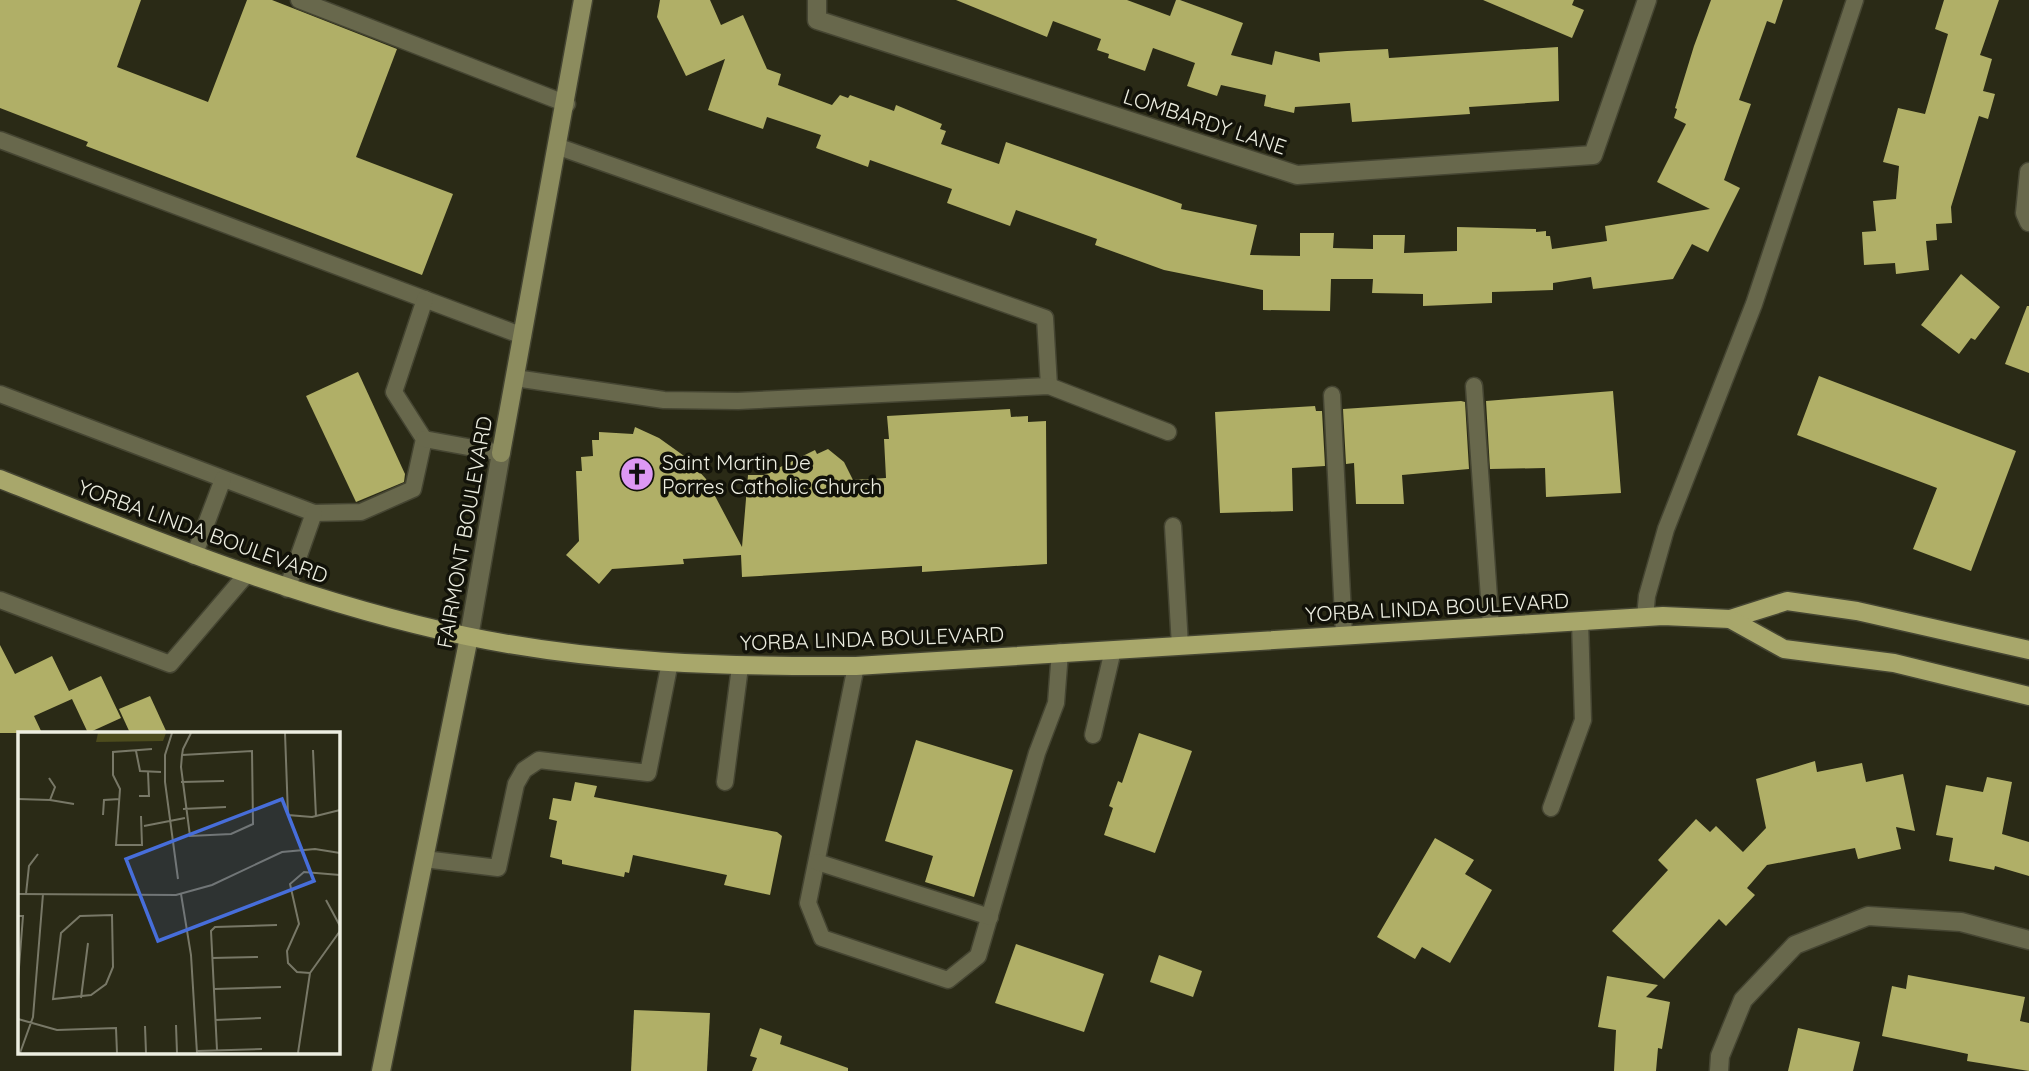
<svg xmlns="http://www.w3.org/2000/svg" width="2029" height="1071" font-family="Quicksand,sans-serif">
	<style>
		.building { fill: #b0af67 }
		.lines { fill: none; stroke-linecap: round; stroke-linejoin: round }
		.service-casing { stroke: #454532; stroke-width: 19 }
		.minor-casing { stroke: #454532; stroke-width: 21 }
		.tertiary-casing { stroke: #454532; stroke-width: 21 }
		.secondary-casing { stroke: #454532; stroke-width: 21 }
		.primary-casing { stroke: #454532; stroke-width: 21 }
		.service { stroke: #68684c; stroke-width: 16 }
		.minor { stroke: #68684c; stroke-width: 18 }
		.tertiary { stroke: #68684c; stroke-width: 18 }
		.secondary { stroke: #8c8c5e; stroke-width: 18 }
		.primary { stroke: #a8a76b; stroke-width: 18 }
		.labels { text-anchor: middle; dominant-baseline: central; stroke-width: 7; stroke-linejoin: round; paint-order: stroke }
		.street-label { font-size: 21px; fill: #edeee1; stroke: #121209 }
		.poi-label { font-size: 21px; fill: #edeee1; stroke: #121209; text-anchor: start }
		.inset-road { fill: none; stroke: #787867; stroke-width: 2 }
		.view { fill: #476eda; fill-opacity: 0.15; stroke: #476eda; stroke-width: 3.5 }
		.inset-edge { fill: none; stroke: #edeee1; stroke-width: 3.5 }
	</style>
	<rect width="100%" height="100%" fill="#2a2a16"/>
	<!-- building -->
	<g class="building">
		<path d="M0,0H141L117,67L208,102L247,0H272L397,49L356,157L453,194L422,275L86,146L88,142L0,108Z"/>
		<path d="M660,0H710L721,25L743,15L767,69L781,74L778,85L832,105L840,95L848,98L850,95L894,111L896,105L942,124L940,129L946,131L941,144L999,164L1006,142L1182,204L1181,209L1257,225L1250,255L1300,256V233H1334L1333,248L1373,249V235H1405L1404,253L1457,251V227L1536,229V232L1546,231V236H1550L1552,249L1607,241L1605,226L1710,209L1657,182L1686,124L1674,118L1677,109L1675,108L1694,46L1711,0H1783L1775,24L1767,21L1739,100L1751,104L1724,180L1740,188L1708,252L1692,244L1673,279L1593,289L1591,277L1553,283V290L1492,292V303L1423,306V294L1372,293L1373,279H1331L1330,311L1263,310V290L1164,270L1095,245L1097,239L1016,210L1010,226L947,203L952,189L870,160L868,167L816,148L821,135L767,117L763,129L708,110L725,59L686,76L657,17Z"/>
		<path d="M956,0H1127L1170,16L1176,0H1180L1243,23L1231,55L1272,65L1275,51L1320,62L1319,53L1347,51L1388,49L1389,58L1558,47L1559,101L1469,107L1470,114L1352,122L1350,103L1295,107L1294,113L1264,106L1266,95L1221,85L1217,96L1187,86L1195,63L1153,48L1145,71L1108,58L1109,54L1097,50L1101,39L1053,21L1047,37Z"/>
		<path d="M1483,0H1574L1572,5L1584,10L1572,38Z"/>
		<path d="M1944,0H1999L1980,55L1992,59L1983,91L1995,94L1988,119L1979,116L1951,207L1952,223L1936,224L1937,240L1926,241L1929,270L1896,274L1895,263L1864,265L1862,232L1876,231L1873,201L1896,199L1899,166L1883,162L1898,108L1925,114L1948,34L1935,29Z"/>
		<path d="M1961,274L2000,307L1975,340L1971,338L1959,354L1921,325Z"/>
		<path d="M2027,306H2029V373L2005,364Z"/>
		<path d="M358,372L405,474L404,482L356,502L306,396Z"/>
		<path d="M1819,376L2016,451L1971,571L1913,549L1937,488L1797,435Z"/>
		<path d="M1613,391L1621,493L1546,497L1545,468L1490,469L1486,401Z"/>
		<path d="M1461,401L1465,402L1469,469L1402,475L1404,504H1356L1354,463L1346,464L1343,409Z"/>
		<path d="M1315,406L1316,411H1322L1325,466L1292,468L1293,511L1220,513L1215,412Z"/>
		<path d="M1010,409L1011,417L1028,416V422L1046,421L1047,564L922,572V566L742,577L741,555L683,559L684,564L612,569L599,584L566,555L579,541L576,471H582L581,457L593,456L592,440H599V432L633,434L635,427L659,438L687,458L706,479L742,547L748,475H764L815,450L817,454L828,449L844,462L853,480L886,478L884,439H889L887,416Z"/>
		<path d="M0,645L15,674L52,656L69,691L101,676L121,718L88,733L72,699L34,716L42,733H0Z"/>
		<path d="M150,696L167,733H130L119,709Z"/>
		<path d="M1139,733L1192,751L1155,853L1104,835L1113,808L1109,806L1118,781L1122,783Z"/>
		<path d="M916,740L1013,770L974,897L925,882L933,856L885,841Z"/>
		<path d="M1815,761L1817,772L1862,763L1866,782L1903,774L1915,831L1896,827L1901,849L1858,859L1855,848L1767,865L1747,888L1755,895L1726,926L1719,919L1664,979L1612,931L1668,870L1658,860L1696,819L1710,832L1716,826L1743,852L1766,828L1756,779Z"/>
		<path d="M1987,777L2012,782L2002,834L2029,842V876L1995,866L1994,870L1949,861L1953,838L1936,835L1946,785L1983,792Z"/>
		<path d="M575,782L597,786L594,797L777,832L782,836L770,895L724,885L727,875L633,855L629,873L625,872L624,877L562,864V860L550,857L557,821L549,819L553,798L571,801Z"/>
		<path d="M1435,838L1474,860L1465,874L1492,890L1450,963L1422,947L1415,959L1377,937Z"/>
		<path d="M1016,944L1104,974L1084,1032L995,1003Z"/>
		<path d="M1159,955L1202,971L1193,997L1150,982Z"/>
		<path d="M1908,975L2025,997L2020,1021L2029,1023V1071L1967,1061L1968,1054L1882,1036L1892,986L1906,989Z"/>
		<path d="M1607,976L1658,985L1646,997L1670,1002L1662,1049L1658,1048L1656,1071H1614L1616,1030L1598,1027Z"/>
		<path d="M634,1010L710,1013L707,1071H631Z"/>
		<path d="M760,1028L782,1036L780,1044L848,1068V1071H752L757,1058L750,1056Z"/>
		<path d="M1798,1028L1860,1042L1853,1071H1788Z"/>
	</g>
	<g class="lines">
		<!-- service casing -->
		<g class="service-casing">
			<g id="service">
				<path d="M299,0L567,104"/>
				<path d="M0,140L523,336"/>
				<path d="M559,147L1045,318L1049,386"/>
				<path d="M515,378L664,400L738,401L1049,386L1168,432"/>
				<path d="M1474,386L1491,626"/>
				<path d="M0,394L314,513L361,512L413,489L424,439L394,392L425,299"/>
				<path d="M1332,395L1344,635"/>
				<path d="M424,439L501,453"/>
				<path d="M1173,526L1180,646"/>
				<path d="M194,556L223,479"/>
				<path d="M287,589L314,513"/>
				<path d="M0,600L170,664L246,575"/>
				<path d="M1645,617L1647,596L1666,529L1754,304L1855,0"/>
				<path d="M856,666L808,903L822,938L948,980L978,956L1037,753L1056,703L1060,652"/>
				<path d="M1093,735L1113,650"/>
				<path d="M725,782L740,667"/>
				<path d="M1551,808L1583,720L1580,621"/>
				<path d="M424,859L498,868L516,784L524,770L539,760L648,773L670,662"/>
				<path d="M817,862L990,917"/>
			</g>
		</g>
		<!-- minor casing -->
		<g class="minor-casing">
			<g id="minor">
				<path d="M817,0V20L1297,175L1593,155L1647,0"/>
				<path d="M2029,172L2025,213L2029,222"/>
				<path d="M1719,1071L1720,1056L1743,1000L1795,945L1868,916L1961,922L2029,940"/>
			</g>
		</g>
		<!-- tertiary casing -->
		<g class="tertiary-casing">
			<path id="tertiary" d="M469,637L501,453"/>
		</g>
		<!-- secondary casing -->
		<g class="secondary-casing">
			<g id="secondary">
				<path d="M501,453L583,0"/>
				<path d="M381,1071L469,637"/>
			</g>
		</g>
		<!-- primary casing -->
		<g class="primary-casing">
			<g id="primary">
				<path d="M0,479C153,540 305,602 466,636C595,663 726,667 856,666L1663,616L1730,619L1787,601L1857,611L2029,650"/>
				<path d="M1730,619L1784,649L1894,663L2029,696"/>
			</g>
		</g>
		<!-- service -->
		<use href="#service" class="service"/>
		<!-- minor -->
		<use href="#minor" class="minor"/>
		<!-- tertiary -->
		<use href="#tertiary" class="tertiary"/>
		<!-- secondary -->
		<use href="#secondary" class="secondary"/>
		<!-- primary -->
		<use href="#primary" class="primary"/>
	</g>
	<!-- icons -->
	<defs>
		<g id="church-disc" transform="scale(1.75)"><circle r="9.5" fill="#dd98f3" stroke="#121209"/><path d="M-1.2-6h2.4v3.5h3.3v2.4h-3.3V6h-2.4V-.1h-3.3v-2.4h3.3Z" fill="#111"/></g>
	</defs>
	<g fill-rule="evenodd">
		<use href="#church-disc" x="637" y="474"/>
	</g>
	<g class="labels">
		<!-- street labels -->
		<g class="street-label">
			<text transform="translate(1205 121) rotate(18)">LOMBARDY LANE</text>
			<text transform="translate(203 531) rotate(20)">YORBA LINDA BOULEVARD</text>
			<text transform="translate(464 532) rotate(-80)">FAIRMONT BOULEVARD</text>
			<text transform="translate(1437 607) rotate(-3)">YORBA LINDA BOULEVARD</text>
			<text transform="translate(872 638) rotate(-2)">YORBA LINDA BOULEVARD</text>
		</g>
		<!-- poi labels -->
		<g class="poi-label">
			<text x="662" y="462">Saint Martin De<tspan x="662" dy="24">Porres Catholic Church</tspan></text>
		</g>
	</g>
	<!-- overview -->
	<g transform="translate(18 732)">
		<rect width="322" height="322" fill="#2a2a16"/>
		<path d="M148,1L145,9L78,10L80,1Z" fill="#4d4c1d"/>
		<path class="inset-road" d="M154,1L147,23V50L160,147M267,1L270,83L294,85L322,78M295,18L298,85M118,19L122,39L143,40M164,23L234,19L235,92L213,102L172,104L163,35L164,23L165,17L173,1M322,24V68M163,50L206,49M121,64H131L130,40M0,67L32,68L37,55L31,46M32,68L56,72M165,77L208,75M85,83L86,68L102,67M123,84L124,113H98L102,57L95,43V20L134,17M126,94L167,86M0,162L158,163L194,153L264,120L297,117L322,121M8,162L11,134L20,122M163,162L173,223L179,321M308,168L322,194M94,183L95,235L88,252L73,263L35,267L43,201L62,184ZM0,184H5L0,248M194,226L240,225M292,241L279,240L270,231L269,219L281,192L272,152L286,140L322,143M292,241L322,199M196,257L263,255M63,266L70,211M0,287L39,298L98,296L99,321M197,288L243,286M158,293L159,321M127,294L128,321M199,318L193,199L197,195L259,193M179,319L244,317M2,321L15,285L25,162M280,321L292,241"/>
		<path class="view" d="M264,67L296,149L140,209L108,127Z"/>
		<rect width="322" height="322" class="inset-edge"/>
	</g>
</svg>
